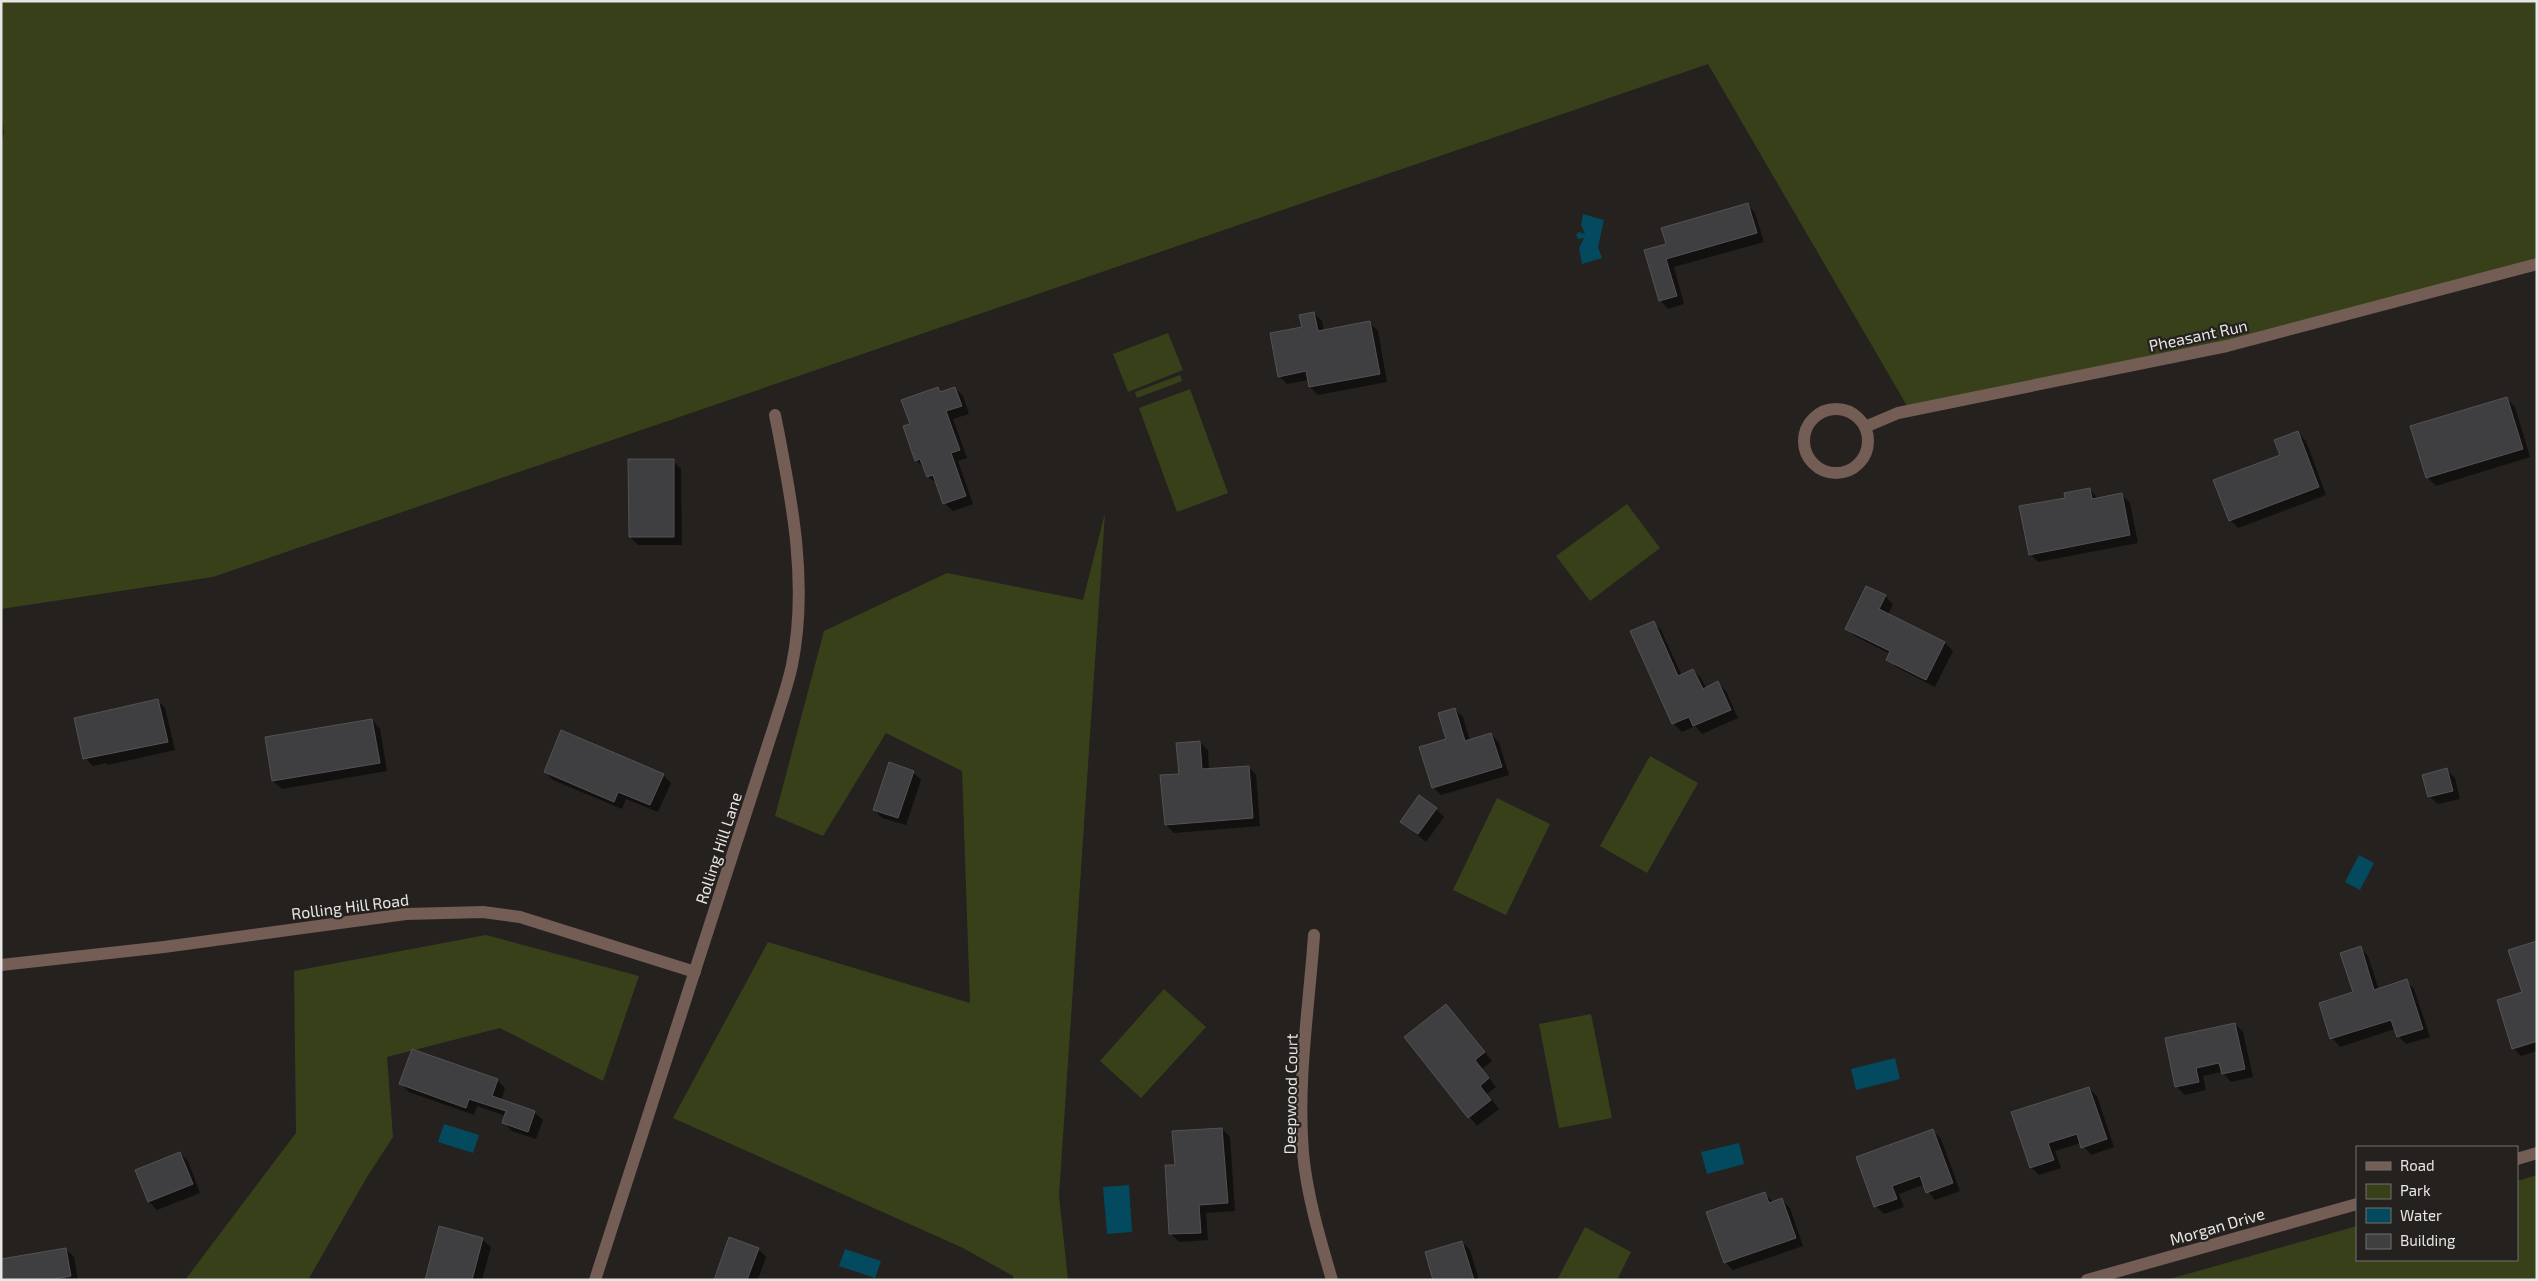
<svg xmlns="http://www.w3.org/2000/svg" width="2538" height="1281" font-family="'Exo 2',sans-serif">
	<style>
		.green { fill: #38401a }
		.water { fill: #034a5e }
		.shadow { fill: #0007 }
		.building { fill: #3f3e41; stroke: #545256 }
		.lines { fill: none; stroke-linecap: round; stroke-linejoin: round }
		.street { stroke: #735d55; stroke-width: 12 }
		.labels { text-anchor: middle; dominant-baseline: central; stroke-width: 4.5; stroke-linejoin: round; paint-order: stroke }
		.street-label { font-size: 16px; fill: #e8e6e4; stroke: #24211f }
	</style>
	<rect width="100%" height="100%" fill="#24211f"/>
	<!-- green -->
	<g class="green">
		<path d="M1,1H2537V264L2227,346L1910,411L1708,64L213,577L1,609V145L4,132L1,109Z"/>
		<path d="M1168,333L1183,370L1128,392L1113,354Z"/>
		<path d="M1180,375L1182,381L1137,398L1135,392Z"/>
		<path d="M1190,389L1228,493L1177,512L1139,408Z"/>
		<path d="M1627,504L1660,548L1590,601L1556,556Z"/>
		<path d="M1105,513L1059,1196L1068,1280H1013V1276L963,1248L673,1118L768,942L970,1003L962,771L886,733L823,836L775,816L824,631L947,573L1083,600Z"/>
		<path d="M1650,756L1698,783L1647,873L1600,846Z"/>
		<path d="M1497,798L1550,824L1506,915L1453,890Z"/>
		<path d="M486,935L639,976L603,1081L500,1028L387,1057L393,1137L367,1177L308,1280H185L296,1133L294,971Z"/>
		<path d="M1164,989L1206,1027L1141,1098L1100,1061Z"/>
		<path d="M1591,1014L1612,1118L1559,1128L1539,1024Z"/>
		<path d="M2537,1175V1280H2166L2357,1226V1260H2517V1181Z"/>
		<path d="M1585,1227L1631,1252L1617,1280H1557Z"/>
	</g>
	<!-- water -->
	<g class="water">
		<path d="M1583,214L1604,220L1598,247L1602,258L1582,264L1579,248L1584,238L1578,239L1576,235L1579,232L1585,234L1581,225Z"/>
		<path d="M2359,855L2374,863L2360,890L2345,882Z"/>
		<path d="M1895,1058L1900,1079L1856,1090L1851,1069Z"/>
		<path d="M444,1124L479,1135L473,1153L438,1142Z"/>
		<path d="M1739,1143L1744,1164L1707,1174L1701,1152Z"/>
		<path d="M1129,1185L1132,1232L1107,1234L1103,1187Z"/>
		<path d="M845,1249L881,1261L875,1278L839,1266Z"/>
	</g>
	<!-- shadow -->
	<g class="shadow">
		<path d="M1747,204L1755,213L1764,242L1674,267L1684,304L1668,309L1660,300L1667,245Z"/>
		<path d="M1314,313L1322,321L1324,331L1370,323L1378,331L1387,382L1318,395L1310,387L1309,380L1287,384L1279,376L1303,328Z"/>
		<path d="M955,388L963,396L969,414L953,419L967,458L958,461L973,504L953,511L944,503L938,484L928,477L925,469L916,460L911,425L938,389L942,393Z"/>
		<path d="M2506,398L2515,407L2530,457L2436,486L2428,478L2412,427Z"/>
		<path d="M2298,433L2306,441L2326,495L2238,528L2230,520L2282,456Z"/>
		<path d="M673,461L681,469L682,545H638L630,537Z"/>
		<path d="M2090,489L2098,499L2122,495L2130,503L2138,543L2038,562L2030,554Z"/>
		<path d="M1885,596L1893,604L1888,615L1945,643L1953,651L1935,687L1896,667L1888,659L1890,654L1855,636L1847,628Z"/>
		<path d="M1653,622L1661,630L1682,676L1693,670L1701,678L1706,688L1718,683L1726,691L1738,718L1702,734L1695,726L1682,732L1674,724L1632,632Z"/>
		<path d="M157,700L165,708L175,750L108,765L106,763L93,766L85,758Z"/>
		<path d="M1455,709L1463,717L1470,741L1491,734L1499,743L1509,775L1441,795L1433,787Z"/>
		<path d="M372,720L380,729L387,771L282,789L273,781Z"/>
		<path d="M1200,742L1208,750L1209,770L1248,767L1256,775L1260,826L1174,833L1166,825Z"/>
		<path d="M2447,770L2455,778L2460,799L2438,804L2429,796Z"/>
		<path d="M545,772L663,775L671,783L658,812L626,799L622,809L553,780Z"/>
		<path d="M913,772L921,780L906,825L882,818L874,810Z"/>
		<path d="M1436,809L1444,817L1426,842L1402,822Z"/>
		<path d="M2360,948L2368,956L2379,990L2406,981L2414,989L2430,1037L2406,1044L2398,1036L2395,1029L2340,1047L2332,1038L2355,993Z"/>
		<path d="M2523,993L2516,1049L2537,1042V1051L2521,1056L2513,1048Z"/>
		<path d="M1446,1005L1492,1061L1482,1069L1496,1087L1487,1094L1499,1109L1477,1126L1406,1037Z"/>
		<path d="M2235,1024L2243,1032L2253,1077L2231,1082L2222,1072L2203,1076L2206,1090L2185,1095L2176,1086Z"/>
		<path d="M497,1080L505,1088L501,1101L534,1112L543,1120L536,1139L512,1131L504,1123L506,1116L477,1106L474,1115L409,1092L401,1084Z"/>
		<path d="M2089,1088L2097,1096L2114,1147L2091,1155L2081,1143L2055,1151L2061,1168L2039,1175L2031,1167L2013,1113Z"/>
		<path d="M1222,1129L1230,1137L1235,1211L1206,1213L1208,1240L1179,1242L1171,1234L1176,1166Z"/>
		<path d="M1933,1131L1941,1139L1960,1191L1935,1200L1923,1185L1899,1194L1904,1207L1884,1214L1876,1206Z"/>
		<path d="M180,1153L188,1161L200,1193L157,1210L149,1202L136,1171Z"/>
		<path d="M1765,1194L1773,1202L1782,1200L1790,1208L1803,1246L1733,1270L1725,1262Z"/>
		<path d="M482,1239L491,1247L482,1280H426Z"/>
		<path d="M1462,1242L1470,1250L1479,1280H1435Z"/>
		<path d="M66,1249L74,1257L78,1280H1Z"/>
		<path d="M758,1249L766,1257L758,1280H715Z"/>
	</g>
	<!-- building -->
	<g class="building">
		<path d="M1748,203L1757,233L1666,259L1677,296L1659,301L1644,250L1666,244L1661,228Z"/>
		<path d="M1314,312L1318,331L1370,321L1380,374L1309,387L1306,371L1278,377L1270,333L1302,327L1299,315Z"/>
		<path d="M938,387L940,392L955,387L962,406L946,411L960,450L951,453L966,496L943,504L933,475L927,477L920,459L915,461L903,426L910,424L901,400Z"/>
		<path d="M2507,397L2523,449L2426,478L2410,426Z"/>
		<path d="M2298,431L2319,487L2229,521L2213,480L2280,455L2274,440Z"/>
		<path d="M628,459H674V537H629Z"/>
		<path d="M2090,488L2092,499L2122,493L2130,535L2029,555L2019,506L2065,498L2064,493Z"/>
		<path d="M1866,586L1886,595L1879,609L1945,642L1926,680L1886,660L1890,651L1845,629Z"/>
		<path d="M1654,621L1678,676L1693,669L1703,689L1718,681L1731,710L1693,726L1689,717L1672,724L1630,631Z"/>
		<path d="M158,699L168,742L83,759L74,718Z"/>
		<path d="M1455,708L1465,741L1491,733L1502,767L1432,788L1419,747L1446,739L1438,713Z"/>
		<path d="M372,719L380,763L272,781L265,737Z"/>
		<path d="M561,730L664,774L650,805L618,792L614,802L544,772Z"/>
		<path d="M1200,741L1202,769L1249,766L1253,818L1165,825L1160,775L1179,774L1176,743Z"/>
		<path d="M889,762L914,771L898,818L873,810Z"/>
		<path d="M2447,768L2453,791L2428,797L2422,775Z"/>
		<path d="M1419,795L1437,808L1418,834L1400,822Z"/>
		<path d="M2537,941V1041L2512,1049L2497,1000L2522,992L2508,950Z"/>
		<path d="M2361,946L2374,990L2407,979L2423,1029L2397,1037L2391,1020L2330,1039L2319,1003L2353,992L2340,953Z"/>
		<path d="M1446,1004L1485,1052L1475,1060L1489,1078L1480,1086L1491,1100L1468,1118L1404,1037Z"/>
		<path d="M2235,1023L2245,1069L2222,1074L2219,1063L2196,1068L2199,1082L2175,1087L2165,1038Z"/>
		<path d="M412,1049L498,1079L492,1096L535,1111L528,1132L502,1123L506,1111L469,1099L466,1108L399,1084Z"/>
		<path d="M2089,1087L2107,1139L2081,1148L2077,1134L2048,1143L2054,1160L2030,1168L2011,1112Z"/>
		<path d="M1222,1128L1228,1203L1199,1205L1201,1233L1169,1234L1165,1165H1175L1172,1131Z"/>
		<path d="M1933,1129L1953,1183L1926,1193L1920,1176L1892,1186L1897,1199L1874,1207L1856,1157Z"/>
		<path d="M180,1152L193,1184L148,1202L135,1170Z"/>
		<path d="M1765,1192L1769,1203L1782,1198L1796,1238L1724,1263L1706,1212Z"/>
		<path d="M439,1226L483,1238L472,1280H425Z"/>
		<path d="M729,1237L759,1248L747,1280H714Z"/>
		<path d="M1462,1241L1474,1280H1433L1425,1252Z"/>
		<path d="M66,1248L71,1276L49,1280H1V1259Z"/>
	</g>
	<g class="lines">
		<!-- street -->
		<g class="street">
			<circle cx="1836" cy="441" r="32"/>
			<path d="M1865,427L1898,413L2227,346L2537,264"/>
			<path d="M1314,935C1309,1007 1297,1081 1303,1153C1307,1196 1320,1239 1332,1280"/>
			<path d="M1,965L164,947L406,914L483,912L520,917L695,972"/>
			<path d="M2517,1159L2537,1153"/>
			<path d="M595,1280L775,723C781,704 788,684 792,665C809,582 791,496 775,415"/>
			<path d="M2087,1280L2357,1204"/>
		</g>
	</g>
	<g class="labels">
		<!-- street labels -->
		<g class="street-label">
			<text transform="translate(2198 335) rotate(-12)">Pheasant Run</text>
			<text transform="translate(718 848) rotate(-72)">Rolling Hill Lane</text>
			<text transform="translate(350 906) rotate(-7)">Rolling Hill Road</text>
			<text transform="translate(1290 1094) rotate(-89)">Deepwood Court</text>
			<text transform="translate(2217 1226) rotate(-16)">Morgan Drive</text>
		</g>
	</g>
	<!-- border -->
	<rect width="2538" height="1281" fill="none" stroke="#e8e6e4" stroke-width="5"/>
	<!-- legend -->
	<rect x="2356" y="1146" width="162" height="115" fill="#24211f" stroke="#72706e"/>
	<rect x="2366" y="1162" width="25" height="8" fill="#735d55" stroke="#72706e"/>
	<text x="2400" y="1171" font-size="15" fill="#e8e6e4">Road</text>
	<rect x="2366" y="1184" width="25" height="15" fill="#38401a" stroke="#72706e"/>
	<text x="2400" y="1196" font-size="15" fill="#e8e6e4">Park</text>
	<rect x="2366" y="1208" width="25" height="15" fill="#034a5e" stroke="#72706e"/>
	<text x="2400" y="1221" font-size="15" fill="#e8e6e4">Water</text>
	<rect x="2366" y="1234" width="25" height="15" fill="#3f3e41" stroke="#72706e"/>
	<text x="2400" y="1246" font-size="15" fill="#e8e6e4">Building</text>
</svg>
